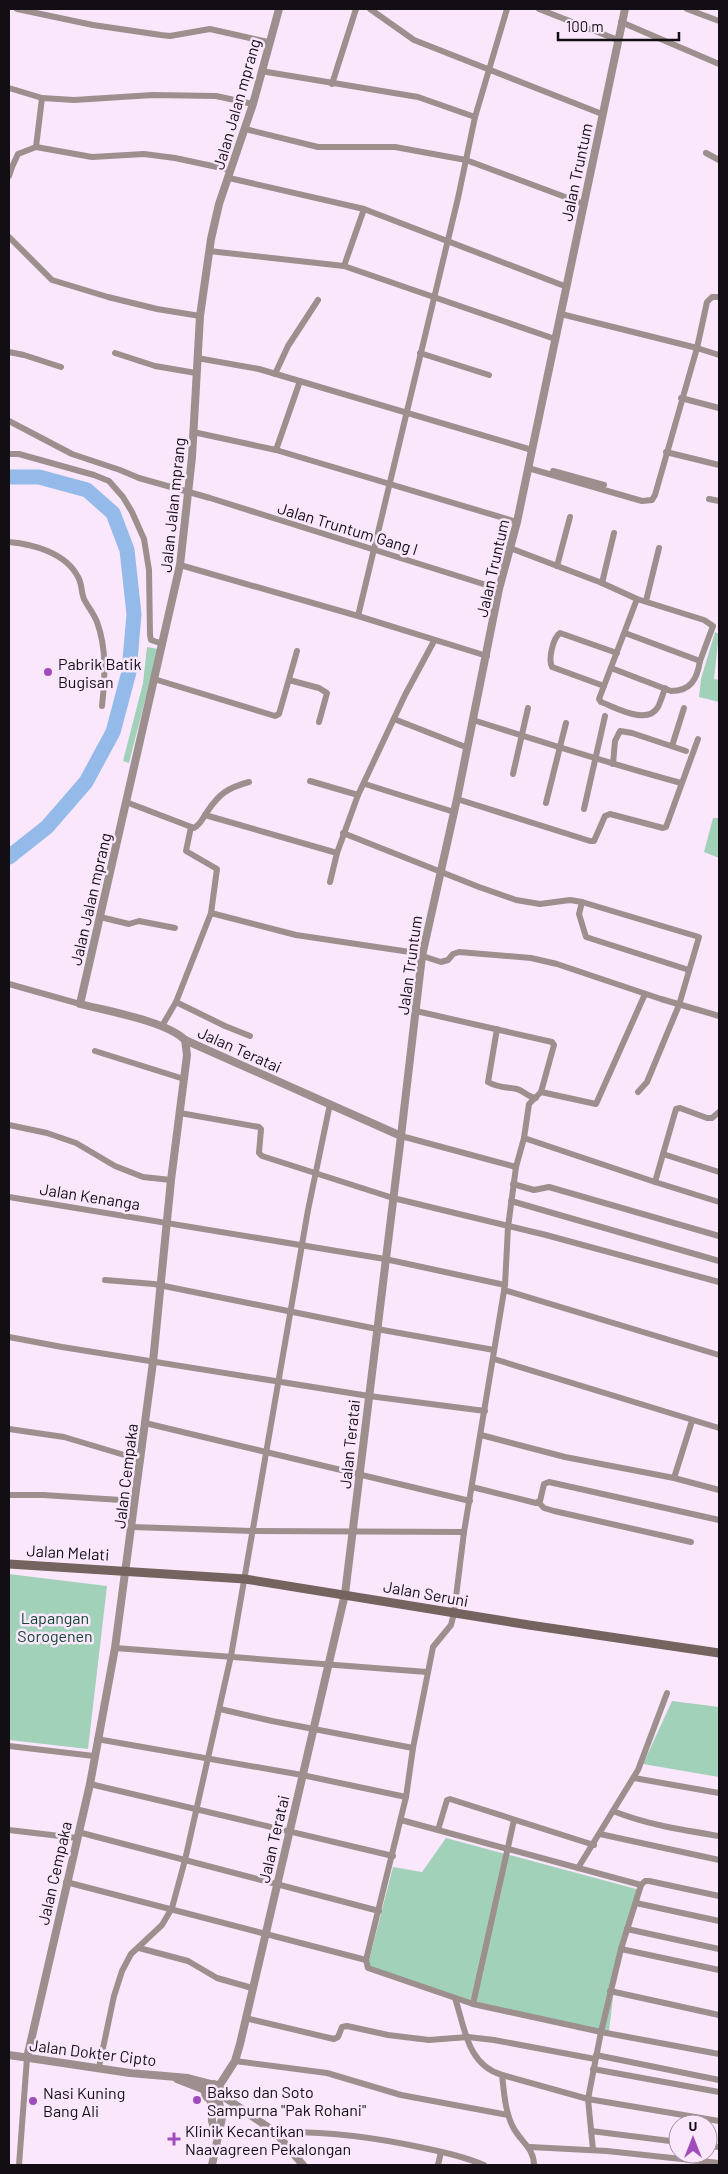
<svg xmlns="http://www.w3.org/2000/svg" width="728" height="2174" font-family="Barlow,sans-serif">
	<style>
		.green { fill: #a2d1b9 }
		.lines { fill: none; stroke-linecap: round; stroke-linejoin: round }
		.river { stroke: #93bae8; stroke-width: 15 }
		.minor { stroke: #9c8f8d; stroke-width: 6 }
		.tertiary { stroke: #9c8f8d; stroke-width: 8 }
		.secondary { stroke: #74635f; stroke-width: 9 }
		.poi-dot { fill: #a14cbb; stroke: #fae7fc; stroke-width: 2 }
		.labels { text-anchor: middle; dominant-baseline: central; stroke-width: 5; stroke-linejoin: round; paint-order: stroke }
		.street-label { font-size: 16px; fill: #130d14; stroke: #fae7fc }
		.poi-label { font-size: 16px; fill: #130d14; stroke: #fae7fc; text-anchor: start }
		.park-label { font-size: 16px; fill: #124631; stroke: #fae7fc }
	</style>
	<rect width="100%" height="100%" fill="#fae7fc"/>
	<!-- green -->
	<g class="green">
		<path d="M715,632L719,634L714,679L719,680V702L699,697L701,679Z"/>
		<path d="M147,647L158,649L129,763L123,761L143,683Z"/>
		<path d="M713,818H719V858L704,852Z"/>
		<path d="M9,1574L107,1586L88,1749L9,1740Z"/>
		<path d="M672,1701L719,1707V1777L643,1764Z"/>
		<path d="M446,1838L640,1890L619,1948L609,2031L482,2005L367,1968L393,1867L422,1872Z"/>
	</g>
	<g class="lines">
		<!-- river -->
		<path class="river" d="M9,477H39L87,490L113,513L127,550L134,614L129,672L113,732L86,782L47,827L9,857"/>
		<!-- minor -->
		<g class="minor">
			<path d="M17,9L93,25L161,35L170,36L210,29L268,42"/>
			<path d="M370,9L414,40L602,114"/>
			<path d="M539,9L618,40"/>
			<path d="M687,9L719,21"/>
			<path d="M621,22L719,64"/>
			<path d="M261,71L418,97L475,117"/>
			<path d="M332,84L356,9"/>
			<path d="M9,88L42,98L74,100L153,95L216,96L253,104"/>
			<path d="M245,129L318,147H395L466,160L584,204"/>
			<path d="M36,147L42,98"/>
			<path d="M706,153L719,160"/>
			<path d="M9,167H12L18,154L36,147L92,157L144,154L175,158L231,170"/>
			<path d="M9,176L12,167"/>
			<path d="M229,178L364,209L567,287"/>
			<path d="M9,237L52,280L108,297L157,309L200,316"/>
			<path d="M209,251L344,266L555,339"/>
			<path d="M344,266L364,209"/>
			<path d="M561,314L697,348L719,355"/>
			<path d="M9,352L24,355L61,367"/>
			<path d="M115,353L155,366L196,373"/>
			<path d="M420,353L489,375"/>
			<path d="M197,358L259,369L532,450"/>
			<path d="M275,374L288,346L318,300"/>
			<path d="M681,398L719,408"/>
			<path d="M9,421L72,454L120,470L139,478L210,498L499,589"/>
			<path d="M193,432L276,450L517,522"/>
			<path d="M276,450L300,381"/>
			<path d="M666,452L719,465"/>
			<path d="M9,454H19L94,475L109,481L123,497L132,512L144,539L149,570L150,635L151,640L163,644"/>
			<path d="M528,468L642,501L652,500L655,495L697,348L707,302L712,297H719"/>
			<path d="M553,471L604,485"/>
			<path d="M709,499L719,501"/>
			<path d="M9,542C33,544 66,553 78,577C82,583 81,592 84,599C88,607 94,614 97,622C107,649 105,678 102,706"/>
			<path d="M510,548L602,583L637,599L704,620L713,626L700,661L625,633"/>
			<path d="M180,565L358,616L487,656"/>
			<path d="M557,566L570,517"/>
			<path d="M602,583L614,533"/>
			<path d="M637,599L599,699L601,702C615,707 647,726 658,707C661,701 663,694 665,688"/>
			<path d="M646,601L659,548"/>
			<path d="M358,616L458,198L475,117L507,9"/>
			<path d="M611,668L671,691C691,691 697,679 700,661"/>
			<path d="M154,679L275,716L279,714L297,651"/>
			<path d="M289,680L319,688L327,693L319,722"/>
			<path d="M604,686L552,667C548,659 553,638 560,633L617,653"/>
			<path d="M394,719L468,748"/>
			<path d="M473,720C542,742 611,764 681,783"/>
			<path d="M672,746L684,708"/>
			<path d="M613,764L615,741L620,731L632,733L686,751"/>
			<path d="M513,774L528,708"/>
			<path d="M310,781L358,795"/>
			<path d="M365,784L454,812"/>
			<path d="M457,799L590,841H594L605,816L610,814L663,828L666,827L698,739"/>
			<path d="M126,802L194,828C201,824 202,819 207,812C219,794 227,788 249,782"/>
			<path d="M546,803L566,723"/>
			<path d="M584,809L605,716"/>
			<path d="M205,815L337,853L358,795L405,695L434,641"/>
			<path d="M191,827L186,851L217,869L211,913"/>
			<path d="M343,833L479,887L516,900L540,904L570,900L582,902L579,914L586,937L689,970"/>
			<path d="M330,882L337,853"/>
			<path d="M582,902L699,937L679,1005L647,1082L638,1092"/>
			<path d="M100,917L129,924L139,921L175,928"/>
			<path d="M9,984L80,1004"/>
			<path d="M176,1002L225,1026L250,1036"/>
			<path d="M416,1011L552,1042L554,1045L541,1092L529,1104L524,1138"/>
			<path d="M162,1026L176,1002L211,913L296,935L410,952L441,962L448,960L453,954L459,952L531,958L557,964L661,999L719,1016"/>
			<path d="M497,1029L488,1082C498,1088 507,1087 517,1089C524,1091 528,1097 536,1098"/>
			<path d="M95,1051L184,1079"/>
			<path d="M541,1092L596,1104L645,994"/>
			<path d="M719,1112L712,1118H707L680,1108L676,1109L655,1182L524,1138L516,1167L508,1227L505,1285L464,1532L454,1613L451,1625L433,1647L413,1748L406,1797L366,1960L368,1968L473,2004L601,2032L719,2054"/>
			<path d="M180,1113L259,1127L261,1129L259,1153L262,1156L393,1198L546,1235L719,1282"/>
			<path d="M9,1125L47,1133L76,1143L115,1166L143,1177L171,1180"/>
			<path d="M401,1136L516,1167"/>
			<path d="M663,1154L719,1172"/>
			<path d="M655,1182L719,1202"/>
			<path d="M513,1184L534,1190L549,1187L719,1236"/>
			<path d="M9,1197L385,1259L505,1285"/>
			<path d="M511,1201L719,1261"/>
			<path d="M105,1280L154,1284L377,1329L494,1350"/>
			<path d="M504,1290L719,1355"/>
			<path d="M9,1337L62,1347L369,1396L485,1411"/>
			<path d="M494,1359L719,1428"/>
			<path d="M145,1423L470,1501"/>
			<path d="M9,1429L64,1437L141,1460"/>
			<path d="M481,1435L565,1457L674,1478L719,1490"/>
			<path d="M674,1478L692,1421"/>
			<path d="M472,1487L536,1503L540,1501L544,1484L549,1482L719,1520"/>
			<path d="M9,1495H43L121,1500L135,1503"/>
			<path d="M538,1502L544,1508L554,1511L691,1542"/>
			<path d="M132,1527L253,1531L464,1532"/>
			<path d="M115,1648L427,1672"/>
			<path d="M220,1709L272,1721L413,1748"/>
			<path d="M97,1739L302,1775L406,1797"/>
			<path d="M9,1746L94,1756"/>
			<path d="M634,1778L719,1793"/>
			<path d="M90,1784L393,1856"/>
			<path d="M613,1811C648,1825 683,1830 719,1836"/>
			<path d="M401,1820L641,1885L621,1949L601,2032L588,2099L502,2075"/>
			<path d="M9,1830L77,1838"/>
			<path d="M438,1830L447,1800L450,1799L594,1845"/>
			<path d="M78,1832L379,1911"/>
			<path d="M600,1834L719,1860"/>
			<path d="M578,1868L638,1770L667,1693"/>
			<path d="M66,1882L366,1960"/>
			<path d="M641,1885L645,1881H649L719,1896"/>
			<path d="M636,1903L719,1921"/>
			<path d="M627,1929L719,1949"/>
			<path d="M139,1948L188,1961L217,1978L252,1988"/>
			<path d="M621,1949L719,1970"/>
			<path d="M610,1991L719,2015"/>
			<path d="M455,1998C465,2028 467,2065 502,2075C504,2092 505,2110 512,2125C519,2141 534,2147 534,2165"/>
			<path d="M473,2004L514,1820"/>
			<path d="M245,2018L334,2039L338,2037L342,2027L347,2026L388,2035L429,2040L468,2037L494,2040L595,2059"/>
			<path d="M596,2055L719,2080"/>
			<path d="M235,2061L327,2073L401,2095L508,2115"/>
			<path d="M99,2067L114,1996L122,1971L131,1954L162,1925L172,1908L185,1860L231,1656L308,1210L330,1104"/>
			<path d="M593,2069L719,2092"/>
			<path d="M591,2131L678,2142"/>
			<path d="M275,2132C326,2131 375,2137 424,2148C444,2152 465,2157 484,2165"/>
			<path d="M708,2146L719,2147"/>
			<path d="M530,2147L607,2151L719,2163"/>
			<path d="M593,2150L588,2099L719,2121"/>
			<path d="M19,2165L27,2058"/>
			<path d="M438,2165L441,2152"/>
		</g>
		<!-- tertiary -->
		<g class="tertiary">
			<path d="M401,1136L422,956L457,799L499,589L517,522L532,450L625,9"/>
			<path d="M9,2055L130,2073L188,2078L211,2084"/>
			<path d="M27,2058L90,1784L115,1648L153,1362L171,1180L187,1055L185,1040"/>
			<path d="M177,2079L205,2090"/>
			<circle cx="213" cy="2092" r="8"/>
			<path d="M219,2086L235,2061L240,2044L345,1594L401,1136L185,1040C166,1021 107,1011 80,1004L180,565L192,457L200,316L211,239L219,204L253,104L279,9"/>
			<path d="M220,2094L275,2132L303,2165"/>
			<path d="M211,2099L212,2121L217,2137"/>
			<path d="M212,2165L222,2118L218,2097"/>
		</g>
		<!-- secondary -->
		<path class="secondary" d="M9,1564L245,1579L529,1625L719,1653"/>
	</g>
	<!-- markers -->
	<g class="poi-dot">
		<circle cx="48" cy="672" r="5"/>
		<circle cx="197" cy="2100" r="5"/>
		<circle cx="33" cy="2101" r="5"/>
		<path d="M171.5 2131.5h5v5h5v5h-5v5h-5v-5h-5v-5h5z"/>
	</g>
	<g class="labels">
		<!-- street labels -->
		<g class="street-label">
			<text transform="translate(236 104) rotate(-74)">Jalan Jalan mprang</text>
			<text transform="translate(576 172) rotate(-78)">Jalan Truntum</text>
			<text transform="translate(172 505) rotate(-84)">Jalan Jalan mprang</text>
			<text transform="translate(348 528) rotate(17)">Jalan Truntum Gang I</text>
			<text transform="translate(492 568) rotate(-77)">Jalan Truntum</text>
			<text transform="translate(90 899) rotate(-77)">Jalan Jalan mprang</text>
			<text transform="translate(409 965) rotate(-82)">Jalan Truntum</text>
			<text transform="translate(240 1049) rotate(24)">Jalan Teratai</text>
			<text transform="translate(90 1196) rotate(9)">Jalan Kenanga</text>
			<text transform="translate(349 1444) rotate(-84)">Jalan Teratai</text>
			<text transform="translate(125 1476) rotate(-83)">Jalan Cempaka</text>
			<text transform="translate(68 1552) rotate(3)">Jalan Melati</text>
			<text transform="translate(426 1593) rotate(10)">Jalan Seruni</text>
			<text transform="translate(273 1839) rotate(-77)">Jalan Teratai</text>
			<text transform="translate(54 1873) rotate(-77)">Jalan Cempaka</text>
			<text transform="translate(93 2052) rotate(7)">Jalan Dokter Cipto</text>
		</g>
		<!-- poi labels -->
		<g class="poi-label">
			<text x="58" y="663">Pabrik Batik<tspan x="58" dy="18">Bugisan</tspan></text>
			<text x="207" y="2091">Bakso dan Soto<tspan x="207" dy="18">Sampurna "Pak Rohani"</tspan></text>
			<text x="43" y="2092">Nasi Kuning<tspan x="43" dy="18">Bang Ali</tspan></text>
			<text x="185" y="2130">Klinik Kecantikan<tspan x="185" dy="18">Naavagreen Pekalongan</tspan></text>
		</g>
		<!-- park labels -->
		<g class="park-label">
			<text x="55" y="1617">Lapangan<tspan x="55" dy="18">Sorogenen</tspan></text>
		</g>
	</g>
	<!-- border -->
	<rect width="728" height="2174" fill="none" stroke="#130d14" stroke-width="20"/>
	<!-- north arrow -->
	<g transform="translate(693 2139)"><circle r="24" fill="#fae7fc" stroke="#9e909f"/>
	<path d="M0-4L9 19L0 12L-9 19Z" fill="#a14cbb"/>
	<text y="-8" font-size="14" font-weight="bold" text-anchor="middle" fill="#130d14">U</text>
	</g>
	<!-- scale -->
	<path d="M558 32v8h121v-8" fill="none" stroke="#130d14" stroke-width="2.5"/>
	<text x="566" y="32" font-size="15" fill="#130d14" stroke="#fae7fc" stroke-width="4" paint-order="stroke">100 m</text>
</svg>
